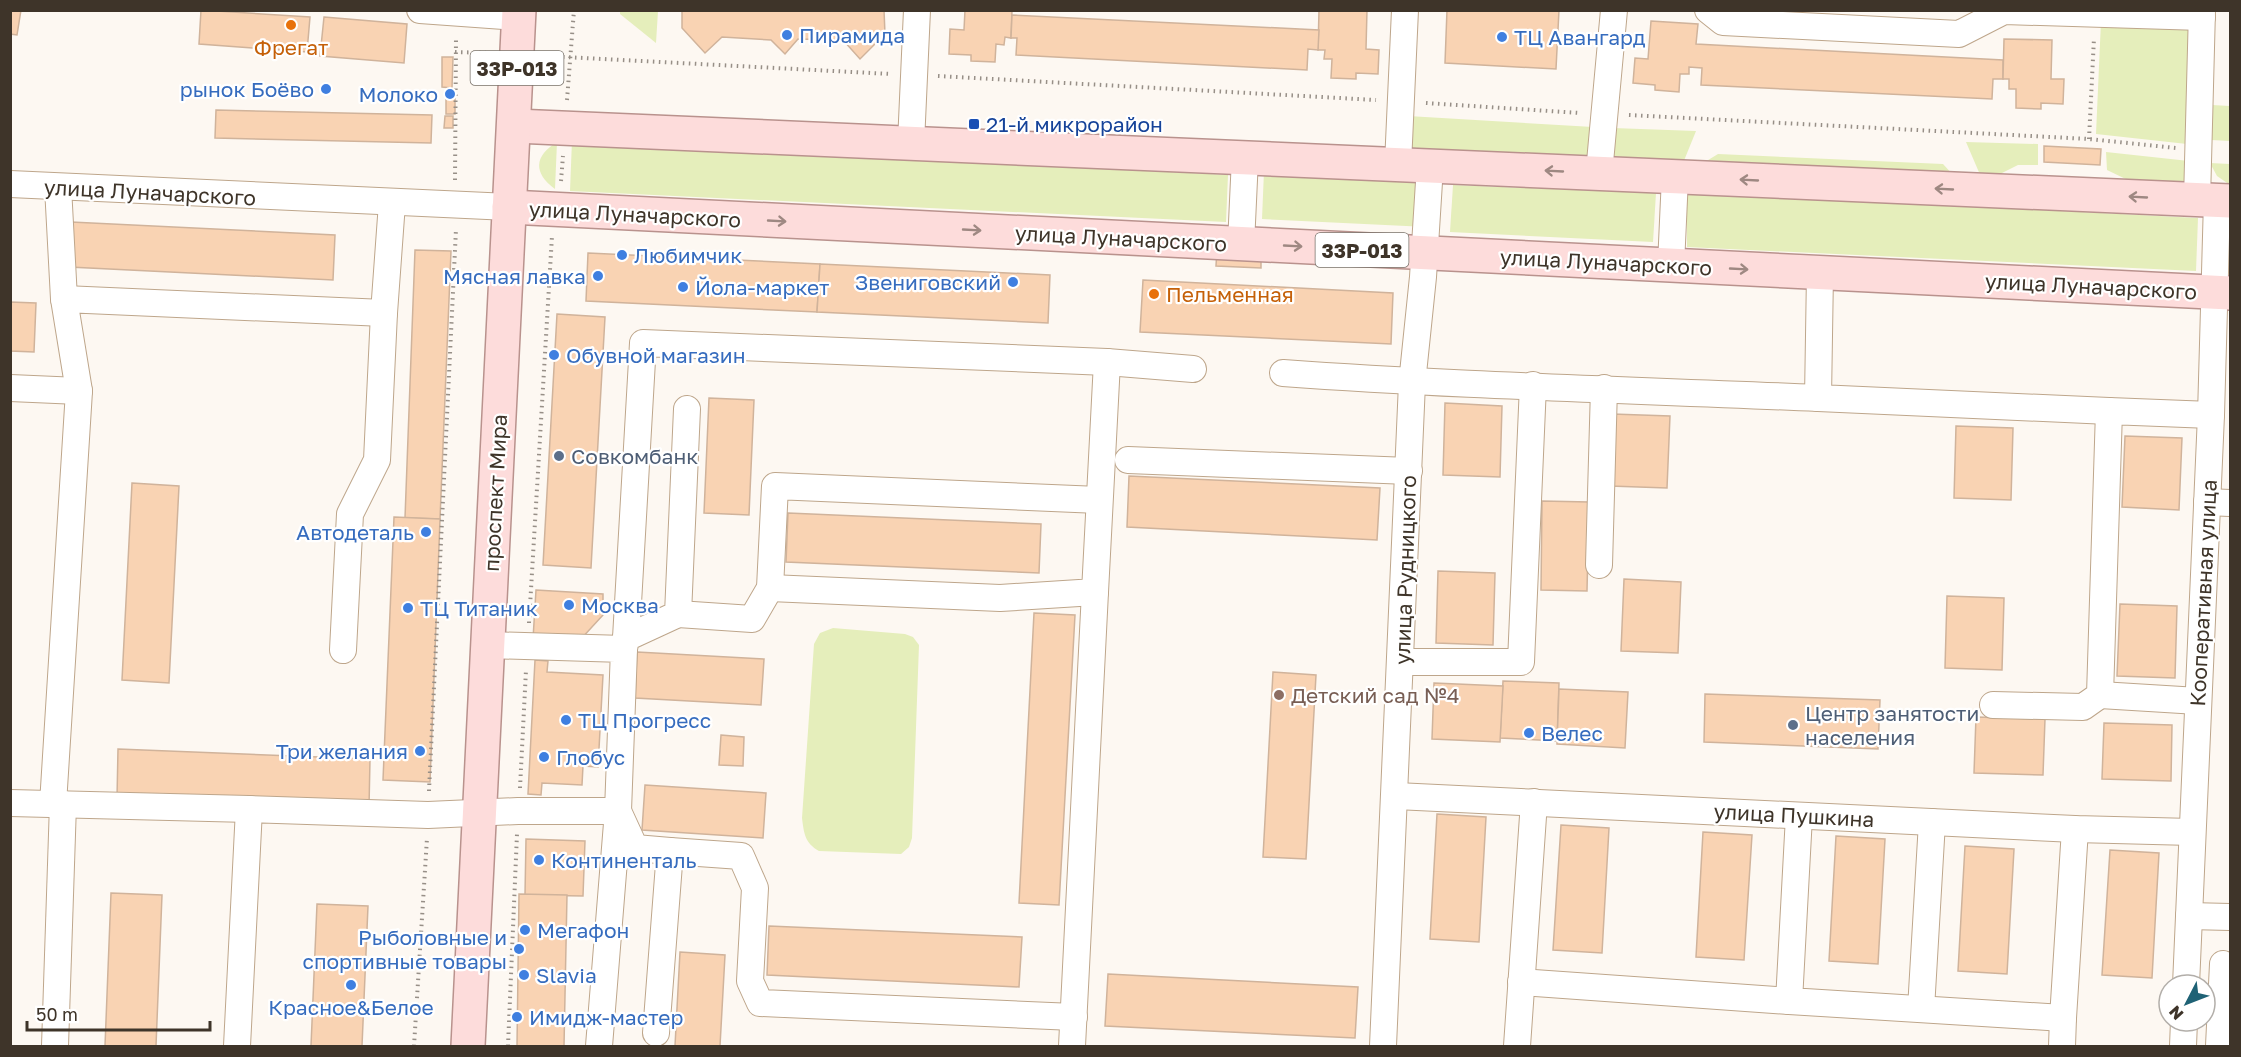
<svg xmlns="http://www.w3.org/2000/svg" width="2241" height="1057" font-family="'Golos Text',sans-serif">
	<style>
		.green { fill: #e5eebb }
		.building { fill: #f9d3b3; stroke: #d0b39b; stroke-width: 1.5 }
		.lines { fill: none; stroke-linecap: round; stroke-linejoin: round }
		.minor-casing { stroke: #bea68b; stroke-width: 28 }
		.major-casing { stroke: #b9928d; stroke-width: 36 }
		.path { stroke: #978f87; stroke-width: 4; stroke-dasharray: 1.5 4.5; stroke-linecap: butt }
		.minor { stroke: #fff; stroke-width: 26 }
		.major { stroke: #fddcdb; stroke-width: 33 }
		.oneway { stroke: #9e8882 }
		.food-dot { fill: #e8710a; stroke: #fff; stroke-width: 2 }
		.shop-dot { fill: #3f7fe0; stroke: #fff; stroke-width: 2 }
		.transit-dot { fill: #1a4fb4; stroke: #fff; stroke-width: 2 }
		.service-dot { fill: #5c6f8a; stroke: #fff; stroke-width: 2 }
		.education-dot { fill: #8d6e63; stroke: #fff; stroke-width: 2 }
		.labels { text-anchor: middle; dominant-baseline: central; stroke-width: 4.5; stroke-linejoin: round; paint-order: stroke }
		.shield { fill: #fff; stroke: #787169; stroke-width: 1.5 }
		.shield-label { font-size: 20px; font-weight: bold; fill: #3e3429 }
		.shop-label { font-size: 21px; fill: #366cbe; stroke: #fff; text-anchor: start }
		.food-label { font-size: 21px; fill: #c56008; stroke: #fff }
		.transit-label { font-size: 21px; fill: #164399; stroke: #fff; text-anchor: start }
		.street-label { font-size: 21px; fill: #3e3429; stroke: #fff }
		.service-label { font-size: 21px; fill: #4e5e75; stroke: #fff; text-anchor: start }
		.education-label { font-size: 21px; fill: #785e54; stroke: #fff; text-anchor: start }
	</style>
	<rect width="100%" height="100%" fill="#fdf8f2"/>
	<!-- green -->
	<g class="green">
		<path d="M620,11H658L656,43L620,14Z"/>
		<path d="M2101,21L2189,27L2187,144L2096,134Z"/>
		<path d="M2212,105L2230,106V141L2211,140Z"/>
		<path d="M1408,116L1593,127L1588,160L1417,151L1411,147Z"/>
		<path d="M1613,128L1696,131L1683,163L1617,158L1612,155Z"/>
		<path d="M572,140L1228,175L1226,222L570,191Z"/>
		<path d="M557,142L555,189C533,173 534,156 557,142Z"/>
		<path d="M1966,142L2038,144V165H2018L1994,177H1981Z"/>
		<path d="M2106,152L2189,161L2187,180L2182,184L2134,183L2107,170Z"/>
		<path d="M1718,154L1943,164L1954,176L1700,165Z"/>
		<path d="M2210,163L2230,164V185L2217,176Z"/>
		<path d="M1264,171L1427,180V227L1262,219Z"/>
		<path d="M1453,185L1656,193L1653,242L1450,232Z"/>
		<path d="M1687,192L2198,218L2196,271L1687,247Z"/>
		<path d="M833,628L905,634L913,637L919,645L912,838L909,847L901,854L819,851C805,843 804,834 802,818L814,644L820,633Z"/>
	</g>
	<!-- building -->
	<g class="building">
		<path d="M10,10H21L17,35L10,34Z"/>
		<path d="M201,10L310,17L307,52L199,44Z"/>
		<path d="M682,10H884L885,34L860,59L843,40L798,39L785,54L771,40L722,37L705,53L682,28Z"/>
		<path d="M965,10H1012L1011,38L1005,37L1004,45L996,44L995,62L971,61V55L949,54L950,29L964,30Z"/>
		<path d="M1319,10H1367L1366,49L1379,50L1378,74L1356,73V79L1331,78L1332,59H1324L1325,50H1318Z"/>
		<path d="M1447,10H1559L1556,69L1445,63Z"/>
		<path d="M1012,15L1319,30L1318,50L1308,49L1307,70L1016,55L1017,38H1011Z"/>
		<path d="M324,17L407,24L404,63L320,56Z"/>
		<path d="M1651,21L1698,24L1696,44L2003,60V79H1993L1992,99L1701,85L1702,68L1689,67V74H1680L1679,92L1655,90V85L1633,83L1635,58L1648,59Z"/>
		<path d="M2004,39L2052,40L2051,79H2064L2063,104L2041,103V109L2016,108V89H2009V79H2003Z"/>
		<path d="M442,57H453L452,88L442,87Z"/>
		<rect x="446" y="91" width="9" height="23"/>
		<path d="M216,110L432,115L431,143L215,138Z"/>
		<path d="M445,116H453V128H444Z"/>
		<path d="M2044,146L2101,149L2100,165L2044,162Z"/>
		<path d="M71,222L335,235L333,280L69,267Z"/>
		<path d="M1217,249L1261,251V268L1216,266Z"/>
		<path d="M415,250L451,251L440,519L405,518Z"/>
		<path d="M588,253L820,264L817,312L586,301Z"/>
		<path d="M820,264L1050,275L1048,323L817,312Z"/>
		<path d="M1143,280L1393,293L1391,344L1140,332Z"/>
		<path d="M10,302L36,303L34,352L10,351Z"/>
		<path d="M557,314L605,317L591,568L543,565Z"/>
		<path d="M709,398L754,400L749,515L704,513Z"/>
		<path d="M1445,403L1502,406L1500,477L1443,475Z"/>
		<path d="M1612,414L1670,416L1667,488L1610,486Z"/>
		<path d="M1956,426L2013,428L2011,500L1954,498Z"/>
		<path d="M2125,436L2182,438L2179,510L2122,507Z"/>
		<path d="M1129,476L1380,488L1377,540L1127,527Z"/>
		<path d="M132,483L179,486L169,683L122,680Z"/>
		<path d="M1542,501L1589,502L1587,591L1541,590Z"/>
		<path d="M788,513L1041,524L1039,573L786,562Z"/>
		<path d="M394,517L440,519L430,782L383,780Z"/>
		<path d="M1438,571L1495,573L1493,645L1436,643Z"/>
		<path d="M1624,579L1681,582L1678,653L1621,651Z"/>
		<path d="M536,590L603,594V615L580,640L533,639Z"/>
		<path d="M1947,596L2004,598L2002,670L1945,668Z"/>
		<path d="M2120,604L2177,606L2175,678L2117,676Z"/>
		<path d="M1034,613L1075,615L1059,905L1019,903Z"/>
		<path d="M637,652L764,659L761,705L635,698Z"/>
		<path d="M535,660L548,661L547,672L603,675L598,767L583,766L582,785L542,783L541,795L528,794Z"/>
		<path d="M1273,672L1316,675L1306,859L1263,857Z"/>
		<path d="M1503,681L1559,683L1557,741L1500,738Z"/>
		<path d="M1434,683L1503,686L1500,742L1432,739Z"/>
		<path d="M1559,689L1628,692L1625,748L1557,744Z"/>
		<path d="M1705,694L1880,700L1878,749L1704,742Z"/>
		<path d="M1976,717L2045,719L2043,775L1974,773Z"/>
		<path d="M2104,723L2172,725L2171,781L2102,779Z"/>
		<path d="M721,735L744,737L743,766L719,765Z"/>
		<path d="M118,749L370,759L369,808L117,798Z"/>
		<path d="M645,785L766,793L763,838L642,830Z"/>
		<path d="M1437,814L1486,817L1479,942L1430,939Z"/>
		<path d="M1561,825L1609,828L1602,953L1553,950Z"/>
		<path d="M1703,832L1752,835L1744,960L1696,957Z"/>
		<path d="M1836,836L1885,839L1878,964L1829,961Z"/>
		<path d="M526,839L585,841L583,896L525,895Z"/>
		<path d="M1965,846L2014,849L2007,974L1958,971Z"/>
		<path d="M2110,850L2159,853L2152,978L2102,975Z"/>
		<path d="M111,893L162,895L156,1046H105Z"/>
		<path d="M519,894L567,895L564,1046H517Z"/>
		<path d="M317,904L368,906L362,1046H311Z"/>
		<path d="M769,926L1022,937L1019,987L767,975Z"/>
		<path d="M680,952L725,955L720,1046H675Z"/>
		<path d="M1108,974L1358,987L1355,1038L1105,1026Z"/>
	</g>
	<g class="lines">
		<!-- minor casing -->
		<g class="minor-casing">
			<g id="minor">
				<path d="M420,10L519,17"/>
				<path d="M1708,10L1723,22L1959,34L2004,11L2202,17"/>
				<path d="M911,143L917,10"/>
				<path d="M1398,164L1405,10"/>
				<path d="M1599,173L1614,10"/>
				<path d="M10,184L509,207"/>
				<path d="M58,187L64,299"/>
				<path d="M2197,200L2202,10"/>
				<path d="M1241,244L1245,158"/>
				<path d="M1671,265L1675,177"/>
				<path d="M1820,273L1818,398L2109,411"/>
				<path d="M1283,373C1461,386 1639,390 1818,398"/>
				<path d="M10,388L79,391"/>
				<path d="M1128,460L1409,471"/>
				<path d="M2207,502L2230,503"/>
				<path d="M1599,565L1604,388"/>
				<path d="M770,588L1000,598L1095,592L1107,362"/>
				<path d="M678,614L752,619L770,588L775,486L1099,500"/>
				<path d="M626,638L643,343L1107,362L1193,369"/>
				<path d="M488,645L624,649L618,811L599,1046"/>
				<path d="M624,649L626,638L678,614L687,409"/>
				<path d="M343,650L350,514L377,460L384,313"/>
				<path d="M1401,662H1521L1533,385"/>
				<path d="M2100,695L2198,701"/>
				<path d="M1993,705L2083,707L2100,695L2109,411L2211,415"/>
				<path d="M1396,796L2075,829L2192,832"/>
				<path d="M10,803L249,809"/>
				<path d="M53,804L79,391L64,299L384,313L392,203"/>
				<path d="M1799,816L1789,1001L2063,1018L2075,829"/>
				<path d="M670,851L741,856L755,888L750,981L760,1003L1074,1017"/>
				<path d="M2189,916L2230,917"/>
				<path d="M1521,982L1789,1001"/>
				<path d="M2186,985L2211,415L2217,201"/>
				<path d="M1921,1009L1932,822"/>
				<path d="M55,1046L63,804"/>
				<path d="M237,1046L249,809L428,815L518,811H618L635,848L670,851L656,1033"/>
				<path d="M1072,1046L1095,592"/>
				<path d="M1383,1046L1412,383L1423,277L1430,166"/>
				<path d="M1517,1046L1534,802"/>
				<path d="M2062,1046L2063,1018"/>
				<path d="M2183,1046L2184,1021"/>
				<path d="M2219,1046L2223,964"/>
			</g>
		</g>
		<!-- major casing -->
		<g class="major-casing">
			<g id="major">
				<path d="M515,126L2230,201"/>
				<path d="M509,207L2230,293"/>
				<path d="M468,1046L519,10"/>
			</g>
		</g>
		<!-- path -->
		<g class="path">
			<path d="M455,52L490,53"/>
			<path d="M545,56L891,74"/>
			<path d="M938,76L1376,100"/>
			<path d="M567,100L574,10"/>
			<path d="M1426,103L1580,113"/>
			<path d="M1629,115L2089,139L2176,148"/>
			<path d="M2089,139L2094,38"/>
			<path d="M455,180L456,37"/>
			<path d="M561,181L563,156"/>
			<path d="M529,623L552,236"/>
			<path d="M520,788L526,670"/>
			<path d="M429,791L456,229"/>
			<path d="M414,1046L427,838"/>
			<path d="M508,1046L517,834"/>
		</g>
		<!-- minor -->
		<use href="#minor" class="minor"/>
		<!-- major -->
		<use href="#major" class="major"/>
	</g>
	<!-- one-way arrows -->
	<defs><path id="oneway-shaft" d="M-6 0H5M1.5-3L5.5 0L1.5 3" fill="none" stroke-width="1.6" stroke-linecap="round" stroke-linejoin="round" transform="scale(1.5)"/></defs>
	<g class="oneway">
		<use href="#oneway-shaft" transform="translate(1554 171) rotate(-177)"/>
		<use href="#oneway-shaft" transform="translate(1749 180) rotate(-177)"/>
		<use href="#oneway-shaft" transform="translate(1944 189) rotate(-177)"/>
		<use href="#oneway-shaft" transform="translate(2138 197) rotate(-177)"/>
		<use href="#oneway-shaft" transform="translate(777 221) rotate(3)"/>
		<use href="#oneway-shaft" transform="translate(972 230) rotate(3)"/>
		<use href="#oneway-shaft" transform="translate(1293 246) rotate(3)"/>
		<use href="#oneway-shaft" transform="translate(1739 269) rotate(3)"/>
	</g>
	<!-- markers -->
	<g class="food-dot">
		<circle cx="291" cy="25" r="6"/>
		<circle cx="1154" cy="294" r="6"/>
	</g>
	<g class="shop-dot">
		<circle cx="787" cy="35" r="6"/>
		<circle cx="1502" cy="37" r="6"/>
		<circle cx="326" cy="89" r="6"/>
		<circle cx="450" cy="94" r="6"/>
		<circle cx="622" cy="255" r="6"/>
		<circle cx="598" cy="276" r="6"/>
		<circle cx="1013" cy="282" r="6"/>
		<circle cx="683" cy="287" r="6"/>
		<circle cx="554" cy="355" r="6"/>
		<circle cx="426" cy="532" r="6"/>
		<circle cx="569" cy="605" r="6"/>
		<circle cx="408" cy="608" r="6"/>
		<circle cx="566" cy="720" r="6"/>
		<circle cx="1529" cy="733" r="6"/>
		<circle cx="420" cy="751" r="6"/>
		<circle cx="544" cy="757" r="6"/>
		<circle cx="539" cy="860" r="6"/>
		<circle cx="525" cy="930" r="6"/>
		<circle cx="519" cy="949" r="6"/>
		<circle cx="524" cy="975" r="6"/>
		<circle cx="351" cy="985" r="6"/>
		<circle cx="517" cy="1017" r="6"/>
	</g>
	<rect class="transit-dot" x="968" y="118" width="12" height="12" rx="3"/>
	<g class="service-dot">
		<circle cx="559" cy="456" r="6"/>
		<circle cx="1793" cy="725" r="6"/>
	</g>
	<circle class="education-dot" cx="1279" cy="695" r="6"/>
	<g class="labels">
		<!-- shield labels -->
		<g class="shield">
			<rect x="470.5" y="51" width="93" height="34" rx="4.5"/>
			<rect x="1315.5" y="233" width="93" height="34" rx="4.5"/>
		</g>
		<g class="shield-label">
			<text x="517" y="68">33Р-013</text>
			<text x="1362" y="250">33Р-013</text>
		</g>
		<!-- shop labels -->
		<g class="shop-label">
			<text x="799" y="35">Пирамида</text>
			<text x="1514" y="37">ТЦ Авангард</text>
			<text x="314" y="89" text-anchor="end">рынок Боёво</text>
			<text x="438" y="94" text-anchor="end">Молоко</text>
			<text x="634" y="255">Любимчик</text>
			<text x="586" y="276" text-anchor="end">Мясная лавка</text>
			<text x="1001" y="282" text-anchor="end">Звениговский</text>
			<text x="695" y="287">Йола-маркет</text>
			<text x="566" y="355">Обувной магазин</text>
			<text x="414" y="532" text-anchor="end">Автодеталь</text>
			<text x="581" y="605">Москва</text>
			<text x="420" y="608">ТЦ Титаник</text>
			<text x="578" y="720">ТЦ Прогресс</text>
			<text x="1541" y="733">Велес</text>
			<text x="408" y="751" text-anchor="end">Три желания</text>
			<text x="556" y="757">Глобус</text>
			<text x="551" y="860">Континенталь</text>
			<text x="537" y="930">Мегафон</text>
			<text x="507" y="937" text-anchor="end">Рыболовные и<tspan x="507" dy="24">спортивные товары</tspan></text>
			<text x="536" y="975">Slavia</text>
			<text x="351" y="1007" text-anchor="middle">Красное&amp;Белое</text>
			<text x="529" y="1017">Имидж-мастер</text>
		</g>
		<!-- food labels -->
		<g class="food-label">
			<text x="291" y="47">Фрегат</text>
			<text x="1166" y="294" text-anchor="start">Пельменная</text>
		</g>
		<!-- transit labels -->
		<g class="transit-label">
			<text x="986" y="124">21-й микрорайон</text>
		</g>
		<!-- street labels -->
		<g class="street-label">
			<text transform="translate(150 192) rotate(3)">улица Луначарского</text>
			<text transform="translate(635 214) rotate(3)">улица Луначарского</text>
			<text transform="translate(1121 238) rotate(3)">улица Луначарского</text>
			<text transform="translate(1606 262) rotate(3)">улица Луначарского</text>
			<text transform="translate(2091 286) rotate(3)">улица Луначарского</text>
			<text transform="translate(495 493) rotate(-87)">проспект Мира</text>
			<text transform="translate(1405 570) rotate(-88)">улица Рудницкого</text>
			<text transform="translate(2203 593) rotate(-87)">Кооперативная улица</text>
			<text transform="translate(1794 815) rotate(3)">улица Пушкина</text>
		</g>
		<!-- service labels -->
		<g class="service-label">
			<text x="571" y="456">Совкомбанк</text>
			<text x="1805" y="713">Центр занятости<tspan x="1805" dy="24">населения</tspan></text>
		</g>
		<!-- education labels -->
		<g class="education-label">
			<text x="1291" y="695">Детский сад №4</text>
		</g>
	</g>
	<!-- border -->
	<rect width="2241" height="1057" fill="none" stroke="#3e3429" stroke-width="24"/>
	<!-- north arrow -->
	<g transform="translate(2187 1003) rotate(228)"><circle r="28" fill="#ffffff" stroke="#b2aea9" stroke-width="1.5"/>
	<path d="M0-4.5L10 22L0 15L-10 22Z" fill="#1f6275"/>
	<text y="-9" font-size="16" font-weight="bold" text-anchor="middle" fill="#3e3429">N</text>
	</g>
	<!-- scale -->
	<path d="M27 1021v9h183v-9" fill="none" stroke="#3e3429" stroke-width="3"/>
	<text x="36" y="1021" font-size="18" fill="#3e3429" stroke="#ffffff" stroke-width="4.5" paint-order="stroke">50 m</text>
</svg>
